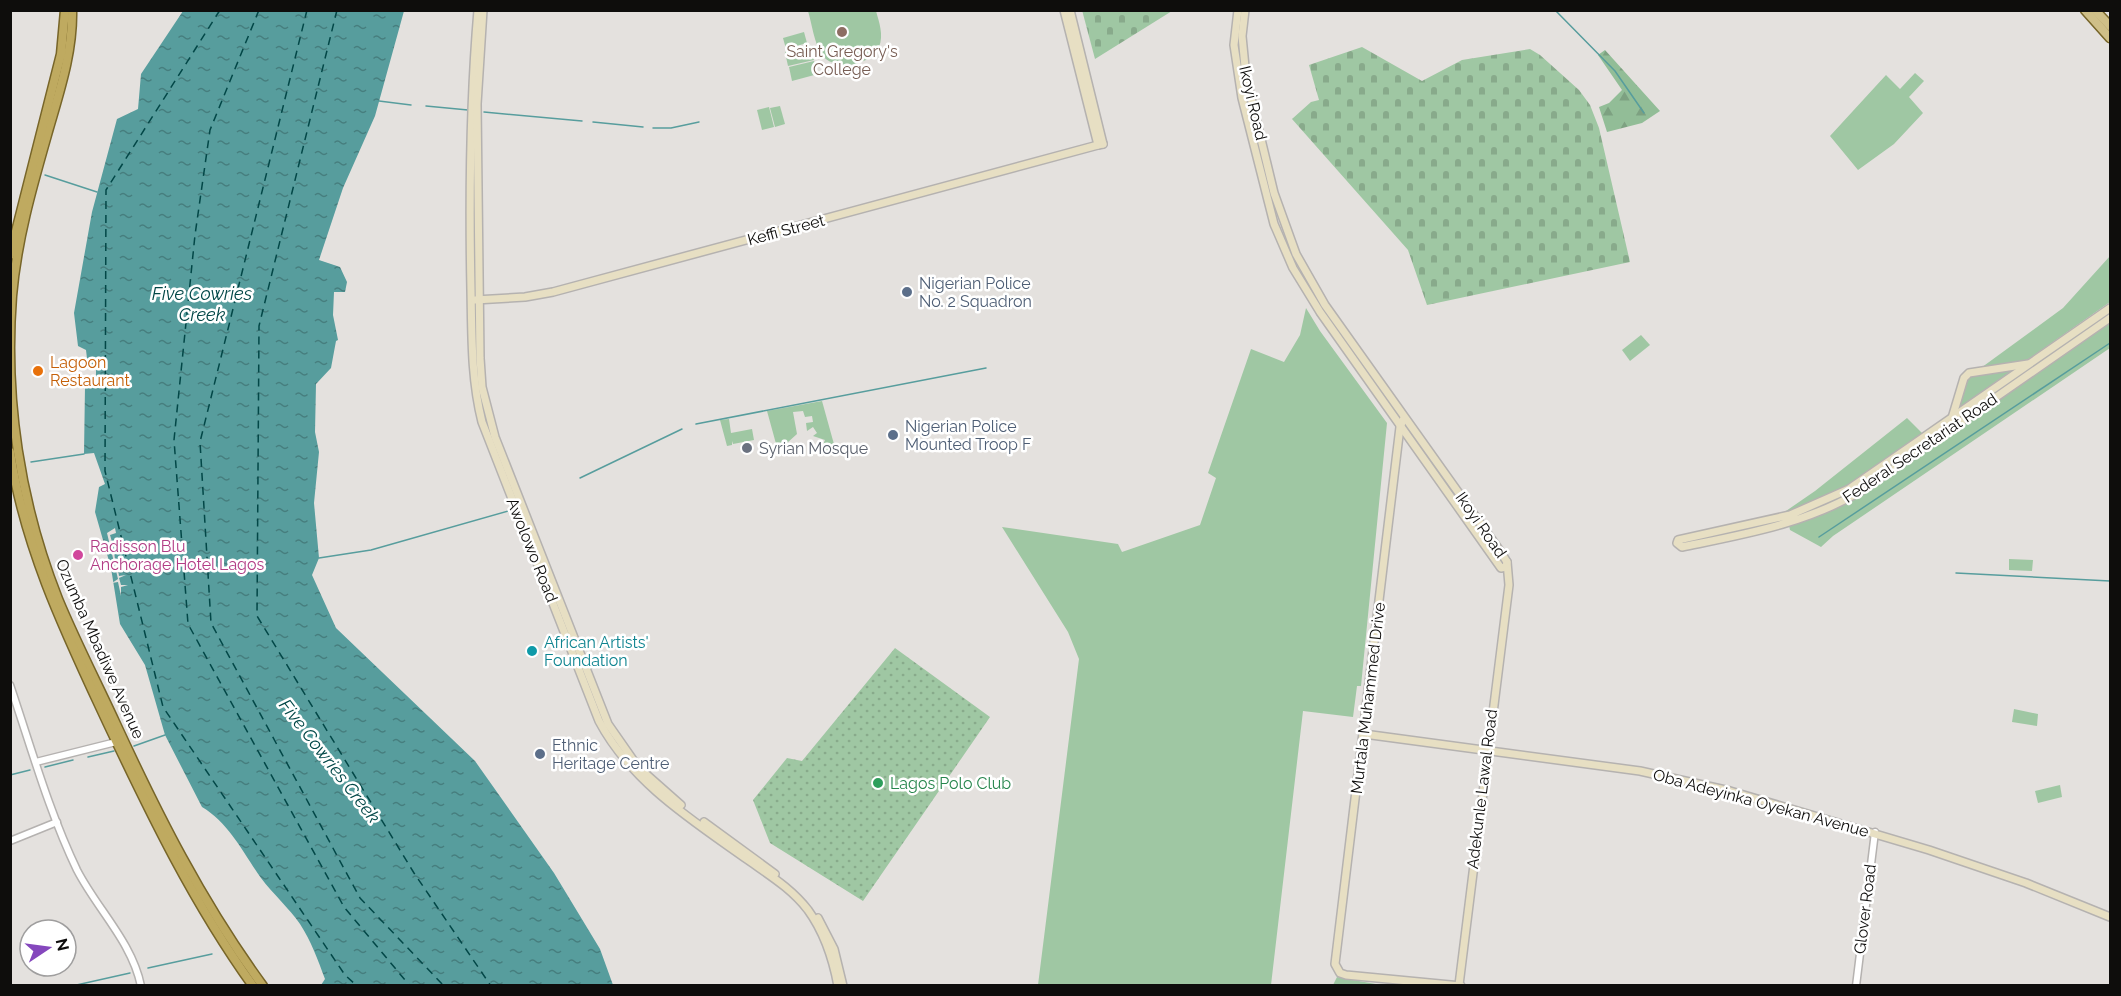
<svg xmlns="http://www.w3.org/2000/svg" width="2121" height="996" font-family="Raleway,sans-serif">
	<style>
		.grass { fill: #9fc7a3 }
		.forest { fill: url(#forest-firs) }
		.cemetery { fill: url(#cemetery-stones) }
		.park { fill: url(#park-dots) }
		.water { fill: url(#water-ripples) }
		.pier { fill: #e4e1de }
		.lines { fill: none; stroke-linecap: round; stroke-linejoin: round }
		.stream { stroke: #579d9d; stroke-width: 1.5 }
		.ferry { stroke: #024747; stroke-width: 1.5; stroke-dasharray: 8 6; stroke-linecap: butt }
		.tertiary-casing { stroke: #b5b2b0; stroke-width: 9 }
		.secondary-casing { stroke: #b5b2b0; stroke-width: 10 }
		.primary-casing { stroke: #776529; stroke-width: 11 }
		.trunk-casing { stroke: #776529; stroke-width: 11 }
		.tertiary { stroke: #fff; stroke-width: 6 }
		.secondary { stroke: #e7dfc3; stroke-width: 7 }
		.primary { stroke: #cfbf88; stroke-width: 8 }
		.trunk { stroke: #bfaa60; stroke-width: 8 }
		.education-dot { fill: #8d6e63; stroke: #fff; stroke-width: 2 }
		.service-dot { fill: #5c6f8a; stroke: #fff; stroke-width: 2 }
		.food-dot { fill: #e8710a; stroke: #fff; stroke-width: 2 }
		.worship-dot { fill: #6b7280; stroke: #fff; stroke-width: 2 }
		.hotel-dot { fill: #d1479c; stroke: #fff; stroke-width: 2 }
		.culture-dot { fill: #0f9aa8; stroke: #fff; stroke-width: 2 }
		.leisure-dot { fill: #2e9e5b; stroke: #fff; stroke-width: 2 }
		.labels { text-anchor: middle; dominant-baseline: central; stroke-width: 5; stroke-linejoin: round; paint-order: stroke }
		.education-label { font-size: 16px; fill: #785e54; stroke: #fff }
		.street-label { font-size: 16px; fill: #0e0d0c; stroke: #fff }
		.service-label { font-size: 16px; fill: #4e5e75; stroke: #fff; text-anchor: start }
		.food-label { font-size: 16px; fill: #c56008; stroke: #fff; text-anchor: start }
		.worship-label { font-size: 16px; fill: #5b616d; stroke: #fff; text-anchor: start }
		.hotel-label { font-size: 16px; fill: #b23c85; stroke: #fff; text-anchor: start }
		.culture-label { font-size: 16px; fill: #0d838f; stroke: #fff; text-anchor: start }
		.leisure-label { font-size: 16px; fill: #27864d; stroke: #fff; text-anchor: start }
		.water-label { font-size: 18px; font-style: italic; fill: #024747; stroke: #fff }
	</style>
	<defs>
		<pattern id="forest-firs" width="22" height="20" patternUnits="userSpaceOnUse" patternTransform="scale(1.5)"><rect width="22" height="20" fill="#92bd97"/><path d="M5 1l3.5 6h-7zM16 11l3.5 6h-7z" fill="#7da181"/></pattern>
		<pattern id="cemetery-stones" width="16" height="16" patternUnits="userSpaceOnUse" patternTransform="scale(1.5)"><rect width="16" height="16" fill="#9fc7a3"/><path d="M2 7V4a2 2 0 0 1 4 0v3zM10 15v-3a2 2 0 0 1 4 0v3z" fill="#88aa8b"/></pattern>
		<pattern id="park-dots" width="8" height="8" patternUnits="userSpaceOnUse" patternTransform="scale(1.5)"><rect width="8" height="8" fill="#9fc7a3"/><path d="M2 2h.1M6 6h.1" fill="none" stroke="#88aa8b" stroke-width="1.8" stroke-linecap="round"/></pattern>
		<pattern id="water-ripples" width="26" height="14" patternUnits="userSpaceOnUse" patternTransform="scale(1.5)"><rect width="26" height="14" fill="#579d9d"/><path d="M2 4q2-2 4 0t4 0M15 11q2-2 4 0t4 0" fill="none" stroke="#467e7e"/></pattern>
	</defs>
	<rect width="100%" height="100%" fill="#e4e1de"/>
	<!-- grass -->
	<g class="grass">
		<path d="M808,11H876C879,22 884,35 879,47C870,66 835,72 822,55C814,43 812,24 808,11Z"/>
		<path d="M804,32L807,43L786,49L783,38Z"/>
		<path d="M810,45L814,60L788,66L785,52Z"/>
		<path d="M814,61L818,74L792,81L789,67Z"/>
		<path d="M1915,73L1924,81L1909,97L1923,113L1894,144L1858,170L1830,136L1886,75L1900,89Z"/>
		<path d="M780,106L785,124L775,127L770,108Z"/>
		<path d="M769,107L774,127L762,130L757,110Z"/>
		<path d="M2110,256V302L1956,410L1963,381L2063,308Z"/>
		<path d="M1306,308L1320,331L1387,423L1361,686H1357L1353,717L1303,711L1271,985H1038L1079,659L1068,632L1002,527L1118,544L1122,552L1200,525L1216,478L1208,473L1251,349L1284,362L1300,335Z"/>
		<path d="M2110,323V348L1833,536L1821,547L1790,530L1786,511L1815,491L1907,418L1934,445Z"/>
		<path d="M1641,335L1650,345L1630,361L1622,350Z"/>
		<path d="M822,401L837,455L823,449L821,453L809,449L808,444L821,449L825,440L813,436L817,433L813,427L807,431L806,423L813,422L812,416L805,417L803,411L793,412L797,434L778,451L767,411Z"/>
		<path d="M729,419L731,433L752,429L754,440L733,444L732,441V445L727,446L720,420Z"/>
		<path d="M2009,559L2033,560L2032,571L2009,570Z"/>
		<path d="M2014,709L2038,714L2037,726L2012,722Z"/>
		<path d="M2060,785L2062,797L2038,803L2035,791Z"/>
		<path d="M1337,977L1381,985H1333Z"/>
	</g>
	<!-- forest -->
	<path class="forest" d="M1605,50L1660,111L1642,123L1607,132L1599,107L1609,103L1622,90L1598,55Z"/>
	<!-- cemetery -->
	<g class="cemetery">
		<path d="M1082,10H1172V11L1095,59Z"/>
		<path d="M1362,47L1422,81L1462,60L1530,49L1540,55L1579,90L1590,105L1599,128L1630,262L1427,305L1408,250L1292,119L1311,102L1319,100L1309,65Z"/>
	</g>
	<!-- park -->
	<path class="park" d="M895,648L990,717L863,901L770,843L753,800L787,758L802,761Z"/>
	<!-- water -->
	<path class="water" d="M183,11H404L375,116L343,188L319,260L340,267L347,282L345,292H334L333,315L338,340L336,341L331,368L316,384L315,432L319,452L314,503L319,558L312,575L336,628L475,761L554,873L600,949L613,985H321L325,979C318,960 311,941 300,924C289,908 273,894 261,878C244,854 229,823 202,807L165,735L145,665L120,624L111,568L95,512L99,487L105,484L94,453L84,454L85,386H96V368L88,367L86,350L78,346L74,313L92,212L117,119L138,109L141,74Z"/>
	<!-- pier -->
	<path class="pier" d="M115,528L116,533L110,535L112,542H118L112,543L113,550H121L114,552L115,559H123L116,561L117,568L124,567L118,570L119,576L126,575L119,578L121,585H128L121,587V596L118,582L112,583L118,579L107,533Z"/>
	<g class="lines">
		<!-- stream -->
		<g class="stream">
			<path d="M1555,10L1615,71L1644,113"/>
			<path d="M379,101L411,105"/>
			<path d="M426,106L468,110"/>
			<path d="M484,112L582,121"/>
			<path d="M593,122L643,127"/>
			<path d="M653,128H671L699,122"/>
			<path d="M10,165H11"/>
			<path d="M45,175L97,192"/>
			<path d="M696,424L986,368"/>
			<path d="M31,462L84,454"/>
			<path d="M580,478L682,429"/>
			<path d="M1819,537L2110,343"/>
			<path d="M319,558L371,550L512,510"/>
			<path d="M1956,573L2110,581"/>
			<path d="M134,746L165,735"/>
			<path d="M88,757L114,751"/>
			<path d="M45,767L73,760"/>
			<path d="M10,775L30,770"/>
			<path d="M148,968L212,954"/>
			<path d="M72,986L130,973"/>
		</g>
		<!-- ferry -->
		<g class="ferry">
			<path d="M220,10L106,190L105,471L163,707L345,975L357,986"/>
			<path d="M259,10L210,130L195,235L174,440L188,624L344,907L410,986"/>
			<path d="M307,10L200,442L211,623L360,898L444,986"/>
			<path d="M337,10L259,326L257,616L414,873L491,986"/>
		</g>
		<!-- tertiary casing -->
		<g class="tertiary-casing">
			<g id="tertiary">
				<path d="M10,685C31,747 49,812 77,870C97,909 132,942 141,986"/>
				<path d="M36,762L120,741"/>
				<path d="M10,841L57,822"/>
				<path d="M1856,986L1875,832"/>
			</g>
		</g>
		<!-- secondary casing -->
		<g class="secondary-casing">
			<g id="secondary">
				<path d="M478,10C470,103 469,197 471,290C472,335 471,378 482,422L599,721C632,783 692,820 748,860C769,875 791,888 808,910C824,932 833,959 838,986"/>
				<path d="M483,10L477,104L480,358L482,387L495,437L608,724L638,767L681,805"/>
				<path d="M1064,10L1098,145L1103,144"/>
				<path d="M1070,10L1103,144"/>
				<path d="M1238,10L1234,45L1242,98L1274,224L1293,268L1320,312L1501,568L1506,567"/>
				<path d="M1245,10L1242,36L1246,77L1274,193L1296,254L1325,305L1500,551L1507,562L1506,567"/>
				<path d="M475,300L525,297L553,292L1098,145"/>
				<path d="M2110,308L1849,489L1790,515L1678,540L1677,543L1682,547C1745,534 1805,524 1861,491L2110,318"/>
				<path d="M1404,418L1400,427L1335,964L1340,973L1346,975L1461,986"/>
				<path d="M1952,418L1964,378L1969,373L2028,364"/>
				<path d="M1364,734L1640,771L1730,791L1929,850L2026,883L2110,917"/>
				<path d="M704,822L775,874"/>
				<path d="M818,918L834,949L843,986"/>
				<path d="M1459,985L1509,585L1507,562"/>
			</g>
		</g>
		<!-- primary casing -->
		<g class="primary-casing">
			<g id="primary">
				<path d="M2085,10L2110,38"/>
				<path d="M2095,10L2110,26"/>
			</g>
		</g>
		<!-- trunk casing -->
		<g class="trunk-casing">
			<g id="trunk">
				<path d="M72,10C73,51 60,90 49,128C33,184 17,238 12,296C4,399 20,503 58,599C75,640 96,681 115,722C158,815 202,903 263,986"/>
				<path d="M10,255L61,54L65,10"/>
				<path d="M10,452C25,550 67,636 108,724C151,815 194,904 253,986"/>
			</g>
		</g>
		<!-- tertiary -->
		<use href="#tertiary" class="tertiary"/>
		<!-- secondary -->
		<use href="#secondary" class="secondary"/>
		<!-- primary -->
		<use href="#primary" class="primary"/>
		<!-- trunk -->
		<use href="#trunk" class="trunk"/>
	</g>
	<!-- markers -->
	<circle class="education-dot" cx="842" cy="32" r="6"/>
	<g class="service-dot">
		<circle cx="907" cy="292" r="6"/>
		<circle cx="893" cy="435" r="6"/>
		<circle cx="540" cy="754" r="6"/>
	</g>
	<circle class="food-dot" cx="38" cy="371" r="6"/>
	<circle class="worship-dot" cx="747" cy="448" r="6"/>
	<circle class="hotel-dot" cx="78" cy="555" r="6"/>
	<circle class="culture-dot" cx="532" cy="651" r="6"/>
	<circle class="leisure-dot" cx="878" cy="783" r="6"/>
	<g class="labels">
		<!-- education labels -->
		<g class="education-label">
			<text x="842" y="51">Saint Gregory's<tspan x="842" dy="18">College</tspan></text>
		</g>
		<!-- street labels -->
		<g class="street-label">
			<text transform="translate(1253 103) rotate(77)">Ikoyi Road</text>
			<text transform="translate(786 230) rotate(-15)">Keffi Street</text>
			<text transform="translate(1920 448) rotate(-34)">Federal Secretariat Road</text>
			<text transform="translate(1481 525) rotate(55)">Ikoyi Road</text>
			<text transform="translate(532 550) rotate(68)">Awolowo Road</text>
			<text transform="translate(100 649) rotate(66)">Ozumba Mbadiwe Avenue</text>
			<text transform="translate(1368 698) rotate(-83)">Murtala Muhammed Drive</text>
			<text transform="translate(1482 789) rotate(-83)">Adekunle Lawal Road</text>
			<text transform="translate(1761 803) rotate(15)">Oba Adeyinka Oyekan Avenue</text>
			<text transform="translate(1865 909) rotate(-83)">Glover Road</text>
		</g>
		<!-- service labels -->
		<g class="service-label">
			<text x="919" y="283">Nigerian Police<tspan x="919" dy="18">No. 2 Squadron</tspan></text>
			<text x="905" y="426">Nigerian Police<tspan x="905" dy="18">Mounted Troop F</tspan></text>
			<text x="552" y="745">Ethnic<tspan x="552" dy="18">Heritage Centre</tspan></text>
		</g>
		<!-- food labels -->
		<g class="food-label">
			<text x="50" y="362">Lagoon<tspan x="50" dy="18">Restaurant</tspan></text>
		</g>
		<!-- worship labels -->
		<g class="worship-label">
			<text x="759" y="448">Syrian Mosque</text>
		</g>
		<!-- hotel labels -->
		<g class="hotel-label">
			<text x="90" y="546">Radisson Blu<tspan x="90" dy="18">Anchorage Hotel Lagos</tspan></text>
		</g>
		<!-- culture labels -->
		<g class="culture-label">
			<text x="544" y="642">African Artists'<tspan x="544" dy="18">Foundation</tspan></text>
		</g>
		<!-- leisure labels -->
		<g class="leisure-label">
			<text x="890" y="783">Lagos Polo Club</text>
		</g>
		<!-- water labels -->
		<g class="water-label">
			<text x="202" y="293">Five Cowries<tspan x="202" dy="21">Creek</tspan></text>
			<text transform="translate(330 761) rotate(52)">Five Cowries Creek</text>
		</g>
	</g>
	<!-- border -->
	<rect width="2121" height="996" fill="none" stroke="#0e0d0c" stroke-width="24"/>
	<!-- north arrow -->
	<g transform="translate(48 948) rotate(77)"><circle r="28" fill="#ffffff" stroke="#9f9e9e" stroke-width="1.5"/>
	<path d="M0-4.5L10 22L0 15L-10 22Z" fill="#8547bd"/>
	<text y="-9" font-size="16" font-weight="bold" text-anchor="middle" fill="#0e0d0c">N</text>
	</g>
</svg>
